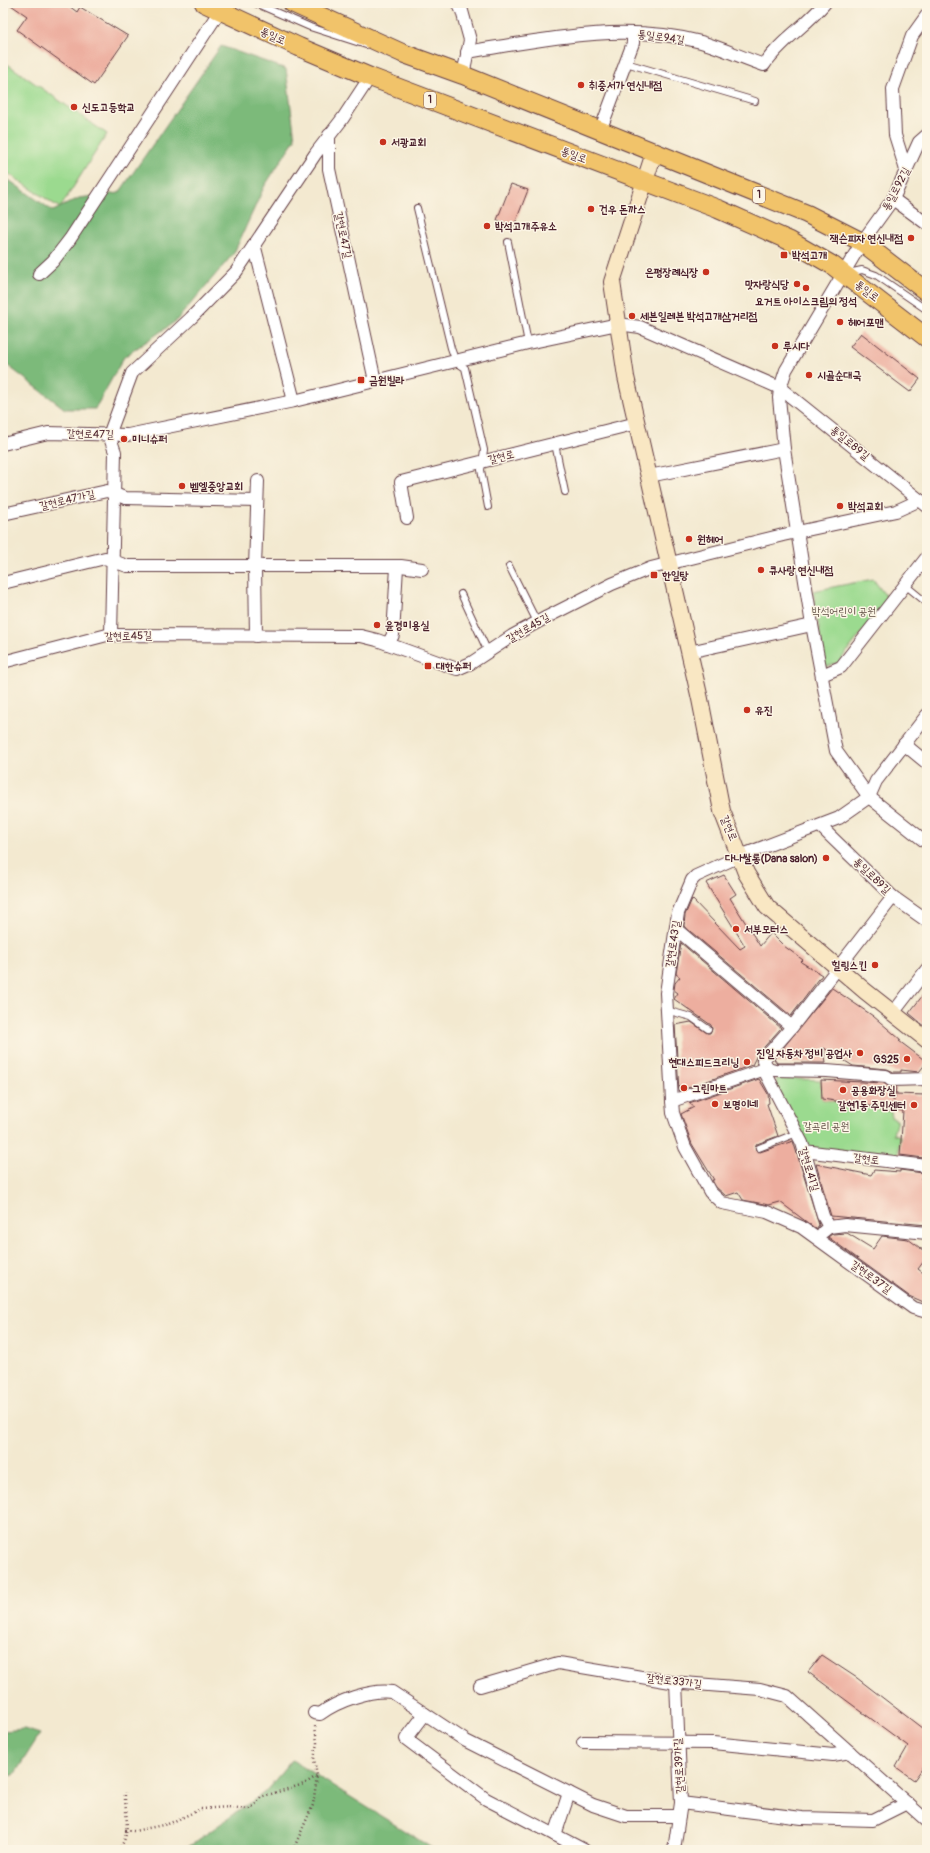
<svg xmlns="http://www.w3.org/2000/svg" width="930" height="1853" font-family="Pangolin,'Poor Story',sans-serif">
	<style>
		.green { fill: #9bda8f; stroke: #727c5d }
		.forest { fill: #7cba7a; stroke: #636c52 }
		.building { fill: #edae9f }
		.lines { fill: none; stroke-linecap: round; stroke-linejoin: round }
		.lane-casing { stroke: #633d44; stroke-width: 8 }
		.street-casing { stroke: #633d44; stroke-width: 14 }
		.secondary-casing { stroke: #633d44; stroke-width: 18 }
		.primary-casing { stroke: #633d44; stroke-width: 20 }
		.path { stroke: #633d44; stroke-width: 2.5; stroke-dasharray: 1 3; stroke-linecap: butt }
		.lane { stroke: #fff; stroke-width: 6 }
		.street { stroke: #fff; stroke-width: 12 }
		.secondary { stroke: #f9e7c3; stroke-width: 16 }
		.primary { stroke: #f1c36a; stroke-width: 18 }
		.poi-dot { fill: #c8321e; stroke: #fcf5e5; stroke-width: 1.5 }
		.labels { text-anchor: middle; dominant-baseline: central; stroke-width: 3; stroke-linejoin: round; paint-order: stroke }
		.shield { fill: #fcf5e5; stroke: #7f5f63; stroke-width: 1 }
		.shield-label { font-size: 10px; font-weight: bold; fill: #4a1f2b }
		.street-label { font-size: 11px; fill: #4a1f2b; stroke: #fcf5e5 }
		.poi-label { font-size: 11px; font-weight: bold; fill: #4a1f2b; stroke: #fcf5e5; text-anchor: start }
		.park-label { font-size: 11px; fill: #5e4e44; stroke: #fcf5e5 }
	</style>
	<rect width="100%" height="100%" fill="#fcf5e5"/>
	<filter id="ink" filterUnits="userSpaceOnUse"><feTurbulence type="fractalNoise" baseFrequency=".025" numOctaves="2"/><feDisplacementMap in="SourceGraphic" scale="8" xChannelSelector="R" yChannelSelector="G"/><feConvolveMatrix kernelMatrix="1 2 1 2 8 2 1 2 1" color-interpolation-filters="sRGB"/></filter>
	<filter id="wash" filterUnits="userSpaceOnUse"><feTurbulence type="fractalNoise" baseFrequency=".012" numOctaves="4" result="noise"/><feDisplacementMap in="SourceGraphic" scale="16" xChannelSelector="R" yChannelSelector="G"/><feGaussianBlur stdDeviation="0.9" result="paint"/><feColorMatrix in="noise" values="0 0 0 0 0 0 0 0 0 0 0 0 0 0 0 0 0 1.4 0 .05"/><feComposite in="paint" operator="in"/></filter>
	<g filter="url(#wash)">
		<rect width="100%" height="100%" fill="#f3e9d0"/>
		<!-- green -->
		<g class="green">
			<path d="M3,61L107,134L60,208L3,170Z"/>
			<path d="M873,579L888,599L839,662L825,667L813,591Z"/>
			<path d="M777,1078L821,1080L822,1099L891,1111L892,1118L897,1120L893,1134L900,1136L898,1158L804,1151L776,1095Z"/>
		</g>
		<!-- forest -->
		<g class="forest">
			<path d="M221,46L286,69L295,139L264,187L234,253L176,321L124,357L95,409H65L3,362V176L53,211L79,198L119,193Z"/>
			<path d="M24,1729L40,1734L14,1775L3,1777V1731Z"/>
			<path d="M292,1760L435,1850H184L265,1792Z"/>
		</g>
		<g id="blocks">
			<!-- building -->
			<g class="building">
				<path d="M8,3H65L77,12L80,7L128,36L94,85L17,30L27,16Z"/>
				<path d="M511,184L528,190L514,226L497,220Z"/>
				<path d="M861,333L920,379L910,392L850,347Z"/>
				<path d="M724,875L736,894L730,898L760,946L771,933L784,946L803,960L801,962L822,975L791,1016L684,926L685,915L692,899L740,949L745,946L706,883Z"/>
				<path d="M681,943L781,1028L757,1055L752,1065L679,1091L675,1025L691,1022L707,1033H710L712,1029L711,1025L674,999L678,993L674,990L675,983L680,977L676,974Z"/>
				<path d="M832,988L873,1016L901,1040L899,1041L927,1062L919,1072L901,1070V1072H894L887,1069L853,1066L824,1048L826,1063H777L774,1059Z"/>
				<path d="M927,990V1028L909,1013Z"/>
				<path d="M759,1079L768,1094L769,1103L767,1104L778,1136L757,1144L755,1149L760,1152L793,1141L819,1225L816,1229L780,1202L769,1205L743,1200L738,1192L726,1196L716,1187L712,1180H714L692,1144L681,1114L694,1107L689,1103Z"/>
				<path d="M821,1080L883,1083L891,1087H896L895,1094L925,1095L924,1115H927V1134H926L924,1158L900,1155L903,1111L822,1099Z"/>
				<path d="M816,1164L871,1175L874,1170L900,1172V1170L923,1173L922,1179L927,1178V1225L831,1216Z"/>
				<path d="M847,1233L873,1249L882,1236L908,1239L927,1253V1257L918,1269L927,1276V1304L909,1296L828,1237L832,1234Z"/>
				<path d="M822,1655L857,1678L927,1732V1762L914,1780L896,1767L908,1746L808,1672Z"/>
			</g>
		</g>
	</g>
	<g filter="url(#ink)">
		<use href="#blocks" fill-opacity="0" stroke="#633d44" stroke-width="1"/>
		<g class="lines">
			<!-- lane casing -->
			<g class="lane-casing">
				<g id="lane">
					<path d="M255,3L310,27L366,45"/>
					<path d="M626,63L755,101"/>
					<path d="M417,208L451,348L456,362L465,368L484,450L481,470L488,507"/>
					<path d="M508,242L528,343"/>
					<path d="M848,273L862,270L876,275L927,310"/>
					<path d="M555,444L565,492"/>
					<path d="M509,566L537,622"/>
					<path d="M905,585L927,603"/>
					<path d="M461,594L488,652"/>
					<path d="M666,1010L691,1017L708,1029"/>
					<path d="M759,1148L797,1133"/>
				</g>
			</g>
			<!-- street casing -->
			<g class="street-casing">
				<g id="street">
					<path d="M458,3L462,11L470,40L463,75"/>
					<path d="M467,52C546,39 622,22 701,42C722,48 743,58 764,65C780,41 806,26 825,3"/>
					<path d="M600,131L633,43V33"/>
					<path d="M329,135V169L375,381"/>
					<path d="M927,135L919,142L893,199L862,242L786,370L780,388L779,398L784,449L812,625L836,751L869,797L927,843"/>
					<path d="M906,170L895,135L893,89L912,36L927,15"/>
					<path d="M893,199L927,224"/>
					<path d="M254,244L294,401"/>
					<path d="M39,274L53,261L70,239L225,3"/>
					<path d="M3,444L48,433L128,435L294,401L528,343L618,324L640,327L780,388L927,506"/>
					<path d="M649,476L784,449"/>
					<path d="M3,514L107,491L125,498L257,501"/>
					<path d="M407,518L401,482L637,423"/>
					<path d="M3,583L105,558L127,566H401L422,569"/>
					<path d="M111,635L115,452L109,435L132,373L191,318L236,272L316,153L343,118L370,77"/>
					<path d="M256,636L255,567L258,481"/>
					<path d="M388,644L393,635L397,567"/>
					<path d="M689,652L812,625"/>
					<path d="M3,662L107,635L361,636L377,640L457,669L471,663L512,636L547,617L612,584L651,568L783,535L896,511L920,500"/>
					<path d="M822,675L841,667L927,557"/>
					<path d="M927,715L876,781L869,797L839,818L740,856L696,876L692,880L678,913L666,993L672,1101L673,1113L685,1147L710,1192L722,1203L767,1212L801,1227L913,1308L927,1312"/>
					<path d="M904,744L927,763"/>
					<path d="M820,826L893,897L927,921"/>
					<path d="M676,929L792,1027"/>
					<path d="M893,1013L927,969"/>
					<path d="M768,1068L763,1060L792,1027L893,897"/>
					<path d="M764,1070L802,1143L823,1216L829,1227"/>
					<path d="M672,1101L768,1068L775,1070L827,1071L886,1076L891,1080L927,1079"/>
					<path d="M804,1151L927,1166"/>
					<path d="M823,1232L829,1227L845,1225L927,1233"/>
					<path d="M480,1686L558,1663L671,1682L760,1689L787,1696L927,1821"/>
					<path d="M314,1713L320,1714C337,1701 371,1689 392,1692L466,1741L593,1805L626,1816H679"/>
					<path d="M425,1714L406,1739L486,1799L584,1850"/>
					<path d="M583,1742L713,1743L833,1755L850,1752"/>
					<path d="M681,1803L802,1818L873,1820L907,1803"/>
					<path d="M555,1835L569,1793"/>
					<path d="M674,1850L681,1803L676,1682"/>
				</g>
			</g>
			<!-- secondary casing -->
			<g class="secondary-casing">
				<path id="secondary" d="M654,153L612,282L626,377L700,699L722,811L746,873L767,907L865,991L927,1040"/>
			</g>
			<!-- primary casing -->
			<g class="primary-casing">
				<g id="primary">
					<path d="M204,3L299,47L370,77L718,209L790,241L832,265L927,338"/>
					<path d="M292,3L402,53L463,75L807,214L862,242L927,292"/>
				</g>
			</g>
			<!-- path -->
			<g class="path">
				<path d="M889,1112L897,1091"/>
				<path d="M125,1830L134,1831L168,1824L201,1809L228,1807L249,1809L255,1805L261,1797L304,1784L317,1776"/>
				<path d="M118,1850C133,1834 124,1811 125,1792"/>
				<path d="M293,1850L313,1805L317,1776L314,1759L317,1743L315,1726"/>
			</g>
			<!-- lane -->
			<use href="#lane" class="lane"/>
			<!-- street -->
			<use href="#street" class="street"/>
			<!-- secondary -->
			<use href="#secondary" class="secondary"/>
			<!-- primary -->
			<use href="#primary" class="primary"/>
		</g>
	</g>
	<!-- markers -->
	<g class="poi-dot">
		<circle cx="581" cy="85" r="4"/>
		<circle cx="74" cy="107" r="4"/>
		<circle cx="383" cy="142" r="4"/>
		<circle cx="591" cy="209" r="4"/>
		<circle cx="487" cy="226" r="4"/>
		<circle cx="911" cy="238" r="4"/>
		<rect x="780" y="251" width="8" height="8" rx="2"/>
		<circle cx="706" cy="272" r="4"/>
		<circle cx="797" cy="284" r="4"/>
		<circle cx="806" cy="288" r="4"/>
		<circle cx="632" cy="316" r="4"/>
		<circle cx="840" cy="322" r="4"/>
		<circle cx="775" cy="346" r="4"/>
		<circle cx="809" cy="375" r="4"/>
		<rect x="357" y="376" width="8" height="8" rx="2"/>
		<circle cx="124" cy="439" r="4"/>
		<circle cx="182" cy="486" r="4"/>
		<circle cx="840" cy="506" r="4"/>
		<circle cx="689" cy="539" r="4"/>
		<circle cx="761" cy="570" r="4"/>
		<rect x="650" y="571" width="8" height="8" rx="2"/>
		<circle cx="377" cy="625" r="4"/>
		<rect x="424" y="662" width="8" height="8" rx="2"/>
		<circle cx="747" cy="710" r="4"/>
		<circle cx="826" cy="858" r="4"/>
		<circle cx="736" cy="929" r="4"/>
		<circle cx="875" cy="965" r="4"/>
		<circle cx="860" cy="1053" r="4"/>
		<circle cx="907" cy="1059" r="4"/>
		<circle cx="747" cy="1062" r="4"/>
		<circle cx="684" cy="1088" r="4"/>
		<circle cx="843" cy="1090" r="4"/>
		<circle cx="715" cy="1104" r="4"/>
		<circle cx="914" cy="1105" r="4"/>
	</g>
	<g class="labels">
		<!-- shield labels -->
		<g class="shield">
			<rect x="424" y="92" width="12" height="16" rx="3"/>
			<rect x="753" y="187" width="12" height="16" rx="3"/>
		</g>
		<g class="shield-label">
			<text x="430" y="100">1</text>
			<text x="759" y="195">1</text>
		</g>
		<!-- street labels -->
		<g class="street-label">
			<text transform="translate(273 36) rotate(24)">통일로</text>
			<text transform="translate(661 37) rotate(8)">통일로94길</text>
			<text transform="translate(574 155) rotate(21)">통일로</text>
			<text transform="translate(896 189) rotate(-62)">통일로92길</text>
			<text transform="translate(343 235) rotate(78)">갈현로47길</text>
			<text transform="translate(867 291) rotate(37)">통일로</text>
			<text transform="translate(90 434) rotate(1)">갈현로47길</text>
			<text transform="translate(850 443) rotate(39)">통일로89길</text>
			<text transform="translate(501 457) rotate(-14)">갈현로</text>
			<text transform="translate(67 500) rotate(-13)">갈현로47가길</text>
			<text transform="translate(528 628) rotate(-30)">갈현로45길</text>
			<text transform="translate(128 636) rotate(-2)">갈현로45길</text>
			<text transform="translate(729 828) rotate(68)">갈현로</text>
			<text transform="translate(872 876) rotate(44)">통일로89길</text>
			<text transform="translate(673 944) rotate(-81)">갈현로43길</text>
			<text transform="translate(866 1159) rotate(7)">갈현로</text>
			<text transform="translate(809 1169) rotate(73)">갈현로41길</text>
			<text transform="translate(871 1277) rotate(36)">갈현로37길</text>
			<text transform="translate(674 1681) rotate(7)">갈현로33가길</text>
			<text transform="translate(679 1766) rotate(-93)">갈현로39가길</text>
		</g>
		<!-- poi labels -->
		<g class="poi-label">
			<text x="589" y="85">취중서가 연신내점</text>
			<text x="82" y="107">신도고등학교</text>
			<text x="391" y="142">서광교회</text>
			<text x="599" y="209">건우 돈까스</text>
			<text x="495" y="226">박석고개주유소</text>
			<text x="903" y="238" text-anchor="end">잭슨피자 연신내점</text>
			<text x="792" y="255">박석고개</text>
			<text x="698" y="272" text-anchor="end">은평장례식장</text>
			<text x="789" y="284" text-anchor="end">맛자랑식당</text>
			<text x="806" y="301" text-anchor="middle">요거트 아이스크림의 정석</text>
			<text x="640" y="316">세븐일레븐 박석고개삼거리점</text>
			<text x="848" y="322">헤어포맨</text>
			<text x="783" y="346">루시다</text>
			<text x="817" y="375">시골순대국</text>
			<text x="369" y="380">금원빌라</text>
			<text x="132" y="439">미니슈퍼</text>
			<text x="190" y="486">벧엘중앙교회</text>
			<text x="848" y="506">박석교회</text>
			<text x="697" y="539">원헤어</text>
			<text x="769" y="570">큐사랑 연신내점</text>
			<text x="662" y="575">한일탕</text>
			<text x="385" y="625">윤경미용실</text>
			<text x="436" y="666">대한슈퍼</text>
			<text x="755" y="710">유진</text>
			<text x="818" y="858" text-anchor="end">다나쌀롱(Dana salon)</text>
			<text x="744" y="929">서부모터스</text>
			<text x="867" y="965" text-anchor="end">힐링스킨</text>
			<text x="852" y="1053" text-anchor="end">진일 자동차 정비 공업사</text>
			<text x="899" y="1059" text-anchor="end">GS25</text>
			<text x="739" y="1062" text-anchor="end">현대스피드크리닝</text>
			<text x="692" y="1088">그린마트</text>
			<text x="851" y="1090">공용화장실</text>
			<text x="723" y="1104">보명이네</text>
			<text x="906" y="1105" text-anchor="end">갈현1동 주민센터</text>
		</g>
		<!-- park labels -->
		<g class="park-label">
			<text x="844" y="611">박석어린이 공원</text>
			<text x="826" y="1126">갈곡리 공원</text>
		</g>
	</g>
	<!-- margin -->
	<rect width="930" height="1853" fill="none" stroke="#fcf5e5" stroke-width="16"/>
</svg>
